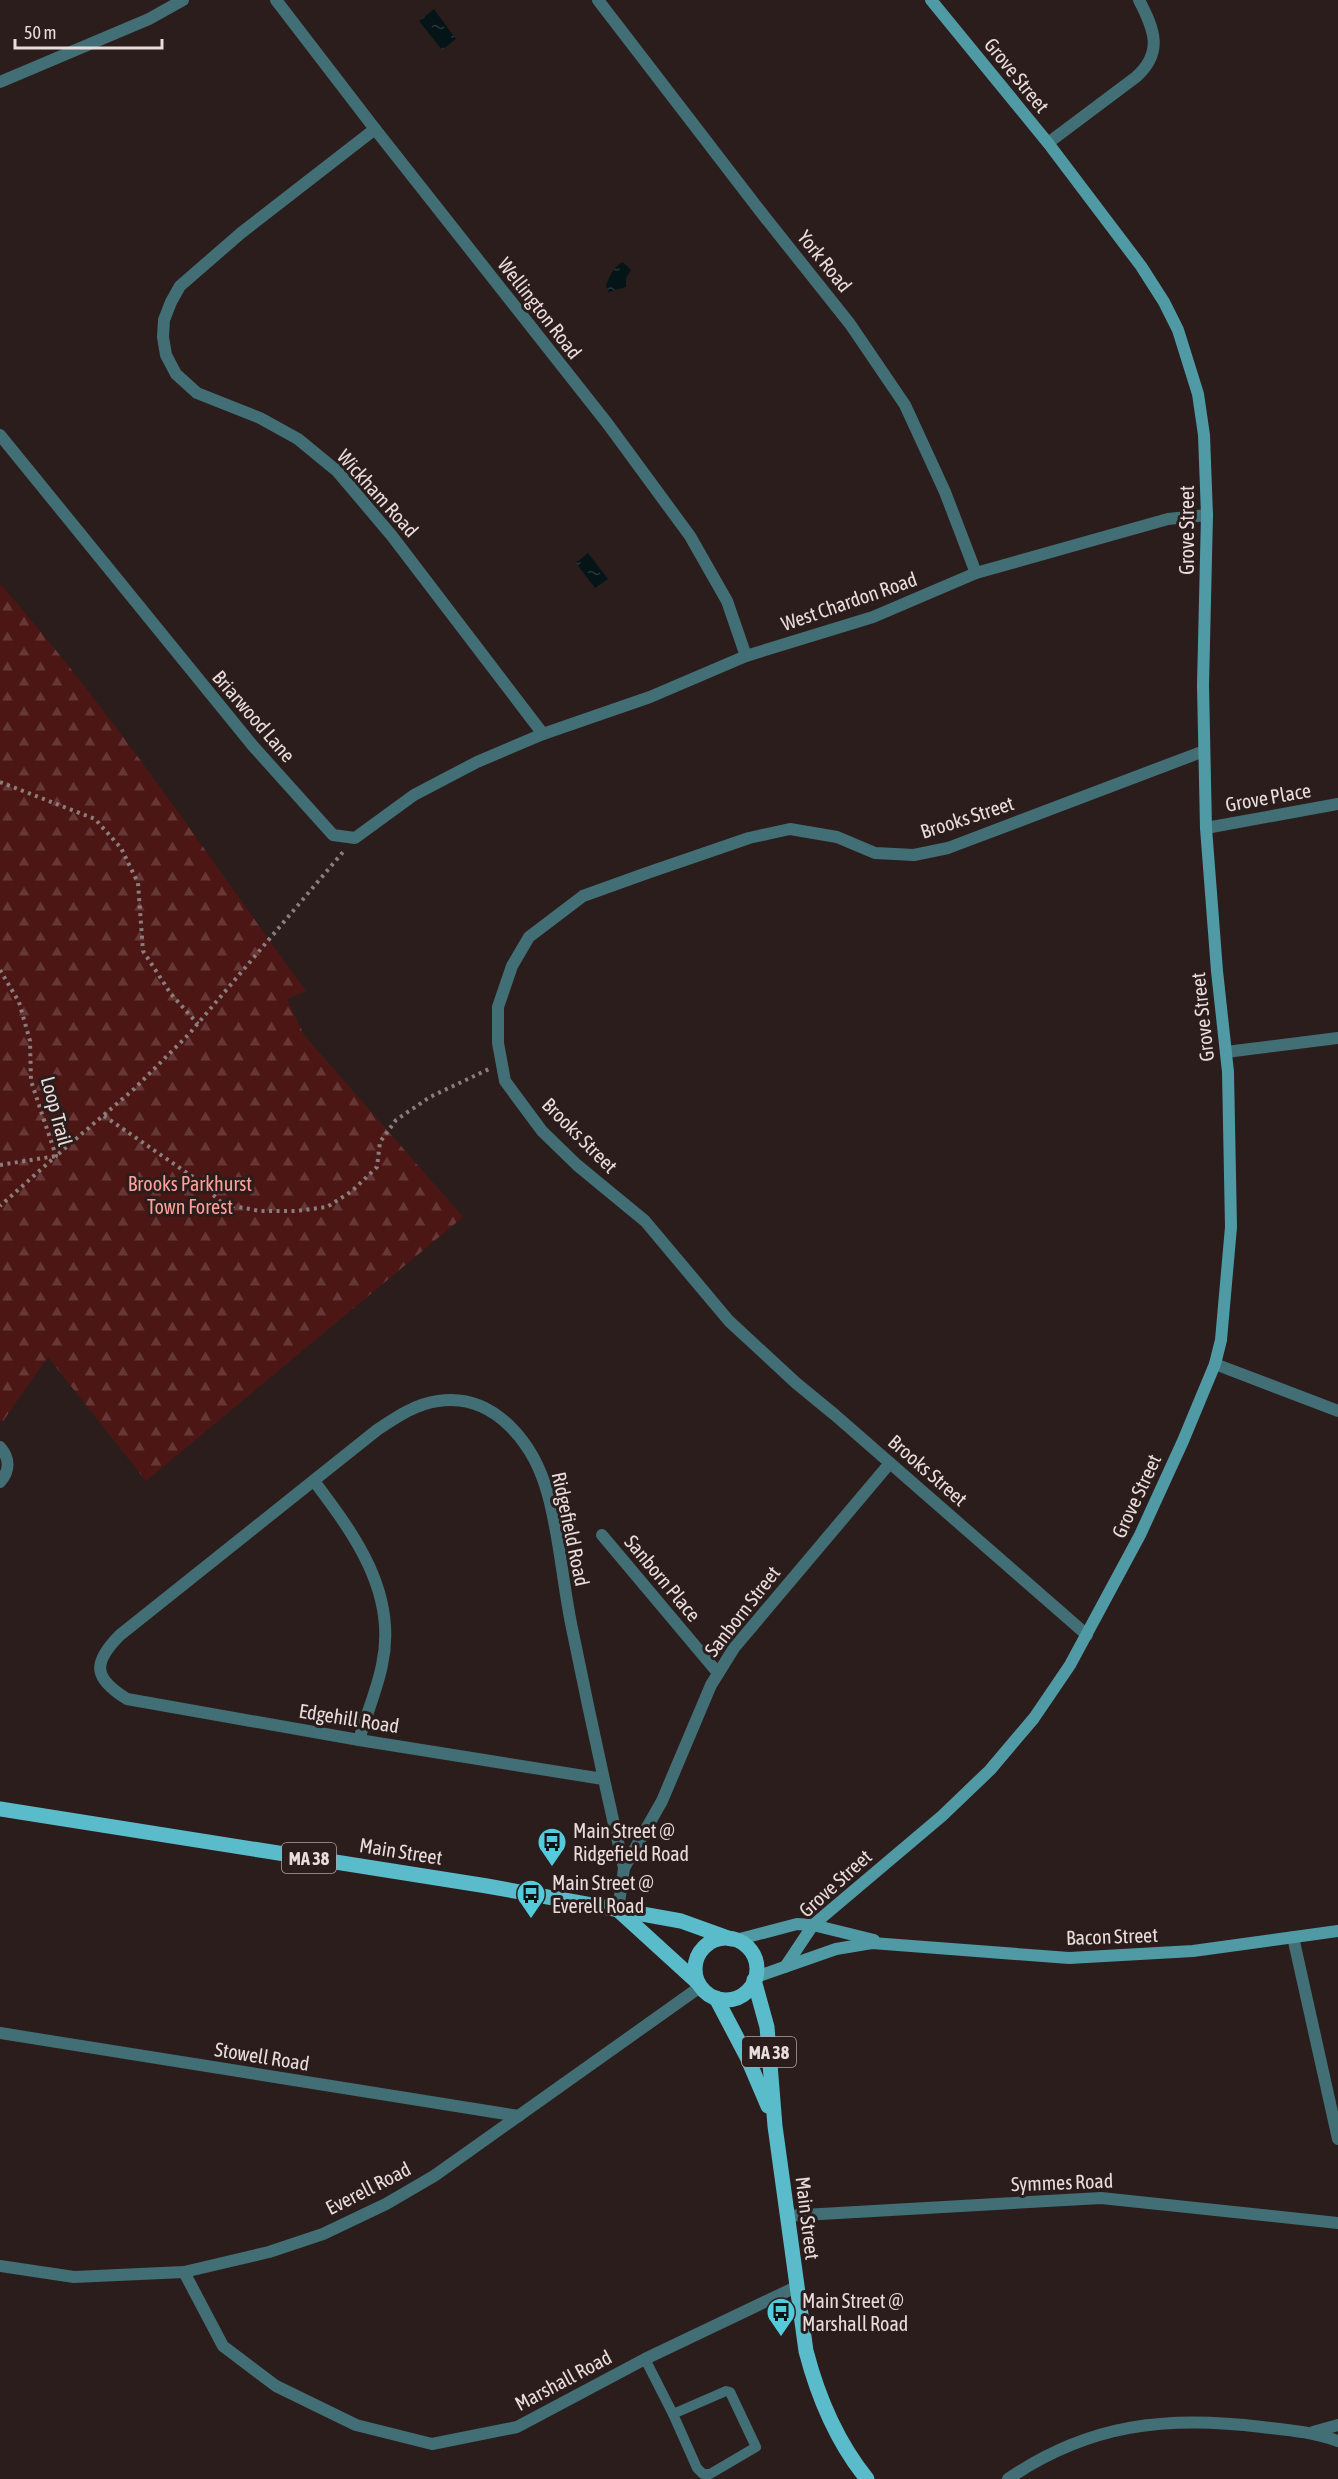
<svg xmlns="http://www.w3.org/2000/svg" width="1338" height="2479" font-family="'Asap Condensed',sans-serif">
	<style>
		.forest { fill: url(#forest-firs) }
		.water { fill: url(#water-ripples) }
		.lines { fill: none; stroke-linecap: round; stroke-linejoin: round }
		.path { stroke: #8a7e7d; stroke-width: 4; stroke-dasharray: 3 4.5; stroke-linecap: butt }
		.lane { stroke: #426e75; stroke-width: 10 }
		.street { stroke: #426e75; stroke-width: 12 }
		.secondary { stroke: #509aa5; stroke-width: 12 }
		.primary { stroke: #5abcca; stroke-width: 15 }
		.labels { text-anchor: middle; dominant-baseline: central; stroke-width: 6; stroke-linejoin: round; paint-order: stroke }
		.shield { fill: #2b1d1c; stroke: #afa3a2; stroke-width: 1.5 }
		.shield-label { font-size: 18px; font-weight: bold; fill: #e8dddc }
		.street-label { font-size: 20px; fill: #e8dddc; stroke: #2b1d1c }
		.park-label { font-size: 20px; fill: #fea199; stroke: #2b1d1c }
		.poi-label { font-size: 20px; fill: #e8dddc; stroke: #2b1d1c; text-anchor: start }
	</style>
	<defs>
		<pattern id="forest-firs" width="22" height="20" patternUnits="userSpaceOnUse" patternTransform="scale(1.5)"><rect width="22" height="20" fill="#4c1614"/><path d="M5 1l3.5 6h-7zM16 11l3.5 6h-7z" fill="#663736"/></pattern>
		<pattern id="water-ripples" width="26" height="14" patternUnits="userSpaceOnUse" patternTransform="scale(1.5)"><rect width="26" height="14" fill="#051517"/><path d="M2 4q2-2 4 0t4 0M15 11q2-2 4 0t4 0" fill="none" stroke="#293738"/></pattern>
	</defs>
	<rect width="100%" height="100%" fill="#2b1d1c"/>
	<!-- forest -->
	<path class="forest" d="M0,584C112,711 206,854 306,991L287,999L304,1035L463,1217L146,1481L48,1357L3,1421H0Z"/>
	<!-- water -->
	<g class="water">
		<path d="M434,9L456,39L442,50L419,21Z"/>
		<path d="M623,262L631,270L626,278V287L609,292L606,287C607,279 616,264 623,262Z"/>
		<path d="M588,553L608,579L595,588L576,563Z"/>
	</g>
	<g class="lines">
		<!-- path -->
		<g class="path">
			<path d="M0,782L95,819L121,848L138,883L143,951L171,994L198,1024"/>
			<path d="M0,970L19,1002L30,1041L31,1081L56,1156L0,1206"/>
			<path d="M104,1116L196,1179L223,1204L260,1211H296L327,1207L352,1191L377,1167L380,1142L396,1120L430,1097L489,1069"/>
			<path d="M0,1165L56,1156L134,1089L189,1034L343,852"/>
		</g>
		<!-- lane -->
		<g class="lane">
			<path d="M645,2359L673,2414"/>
			<path d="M726,2391L730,2392L756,2447L710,2474H703L697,2468L673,2414Z"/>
		</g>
		<!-- street -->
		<g class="street">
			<path d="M276,0L375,129L607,423L690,536L727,601L746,656"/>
			<path d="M598,0L764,216L850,324L905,405L945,492L976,573"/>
			<path d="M0,82L149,19L183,0"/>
			<path d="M375,129L241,233L180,286L171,302L164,320L163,337L166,355L176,374L197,393L260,418L298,439L337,471L392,536L543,734"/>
			<path d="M1048,143L1136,77C1164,52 1154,29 1139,0"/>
			<path d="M0,435L253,746L333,835L355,838L414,795L477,762L543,734L650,697L746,656L873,617L976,573L1168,519L1207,515"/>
			<path d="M1206,828L1338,804"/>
			<path d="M1226,1052L1338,1038"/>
			<path d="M1215,1364L1338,1411"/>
			<path d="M0,1447C10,1458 10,1471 0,1482"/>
			<path d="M314,1481C354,1534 398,1593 382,1665C377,1690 366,1715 359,1740"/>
			<path d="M602,1535L718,1673"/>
			<path d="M1087,1635L835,1415L796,1383L729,1321L645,1221L577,1165L542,1131L505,1081L498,1043V1007L512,966L529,937L583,896L647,873L749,838L790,829L837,837L875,853L914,855L948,848L1204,751"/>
			<path d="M603,1779L359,1740L127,1699C93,1678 92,1663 120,1635L377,1430C395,1418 415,1404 438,1401C495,1392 535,1445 548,1495C560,1538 563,1588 573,1633C589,1712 606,1790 624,1868L618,1910"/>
			<path d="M624,1868L662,1801L711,1685L734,1648L890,1463"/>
			<path d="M1293,1937L1338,2139"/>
			<path d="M0,2033L519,2116"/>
			<path d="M786,2216L1101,2198L1338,2223"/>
			<path d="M0,2266L74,2277L184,2272L269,2252L323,2234L386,2204L434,2176L700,1987"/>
			<path d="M184,2272L223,2346L276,2386L356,2425L432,2444L517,2427L645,2359L796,2287"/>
			<path d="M1313,2432L1338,2425"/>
			<path d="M1008,2479C1088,2424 1167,2415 1262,2427C1288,2430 1313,2432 1338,2441"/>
		</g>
		<!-- secondary -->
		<g class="secondary">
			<path d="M736,1940L797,1924L813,1925L874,1940"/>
			<path d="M785,1967L813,1925L942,1816L990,1770L1034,1718L1070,1665L1140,1535L1183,1441L1215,1364L1221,1340L1231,1227L1228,1072L1217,971L1206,828L1203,685L1207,515L1204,435L1198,394L1178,330L1164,302L1141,266L1048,143L931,0"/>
			<path d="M756,1977L836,1949L872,1943L1069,1958L1193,1951L1338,1931"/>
		</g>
		<!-- primary -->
		<g class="primary">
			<path d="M0,1809L487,1886L681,1921L731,1939"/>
			<path d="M618,1910L697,1982"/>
			<circle cx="726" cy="1969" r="31"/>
			<path d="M754,1980L767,2027L775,2126L806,2351C818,2397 837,2442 867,2479"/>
			<path d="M716,1998L747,2057L768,2106"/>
		</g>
	</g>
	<!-- icons -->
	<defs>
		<g id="bus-pin" transform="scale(1.5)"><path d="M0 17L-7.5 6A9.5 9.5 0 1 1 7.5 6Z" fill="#53cbdb" stroke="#2b1d1c"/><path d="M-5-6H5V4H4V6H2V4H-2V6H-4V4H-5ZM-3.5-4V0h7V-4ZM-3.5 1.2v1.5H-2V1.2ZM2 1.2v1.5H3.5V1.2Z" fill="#111"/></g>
	</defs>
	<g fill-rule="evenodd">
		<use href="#bus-pin" x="552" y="1842"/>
		<use href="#bus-pin" x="531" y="1894"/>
		<use href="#bus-pin" x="781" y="2312"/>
	</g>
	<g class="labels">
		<!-- shield labels -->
		<g class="shield">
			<rect x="282" y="1843" width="54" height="30" rx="4.5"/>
			<rect x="742" y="2037" width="54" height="30" rx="4.5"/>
		</g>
		<g class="shield-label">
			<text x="309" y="1858">MA 38</text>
			<text x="769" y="2052">MA 38</text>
		</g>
		<!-- street labels -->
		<g class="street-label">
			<text transform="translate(1017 75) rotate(51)">Grove Street</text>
			<text transform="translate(825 261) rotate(51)">York Road</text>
			<text transform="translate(540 308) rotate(52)">Wellington Road</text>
			<text transform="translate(378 493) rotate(48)">Wickham Road</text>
			<text transform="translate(1186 530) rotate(-90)">Grove Street</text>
			<text transform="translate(849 601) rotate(-19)">West Chardon Road</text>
			<text transform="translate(254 716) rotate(49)">Briarwood Lane</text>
			<text transform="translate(1268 797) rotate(-10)">Grove Place</text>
			<text transform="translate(967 817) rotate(-18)">Brooks Street</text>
			<text transform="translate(1202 1017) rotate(-96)">Grove Street</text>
			<text transform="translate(57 1111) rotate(75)">Loop Trail</text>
			<text transform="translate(580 1135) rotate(45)">Brooks Street</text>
			<text transform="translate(928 1470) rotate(41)">Brooks Street</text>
			<text transform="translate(1136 1496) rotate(-65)">Grove Street</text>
			<text transform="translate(571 1529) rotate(78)">Ridgefield Road</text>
			<text transform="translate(663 1578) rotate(50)">Sanborn Place</text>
			<text transform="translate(742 1611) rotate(-52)">Sanborn Street</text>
			<text transform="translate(349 1718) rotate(9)">Edgehill Road</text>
			<text transform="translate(401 1851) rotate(9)">Main Street</text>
			<text transform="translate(835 1883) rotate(-42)">Grove Street</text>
			<text transform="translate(1112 1936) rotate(-2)">Bacon Street</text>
			<text transform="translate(262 2056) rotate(9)">Stowell Road</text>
			<text transform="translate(1062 2182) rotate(-2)">Symmes Road</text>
			<text transform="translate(368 2188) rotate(-27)">Everell Road</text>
			<text transform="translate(808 2218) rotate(83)">Main Street</text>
			<text transform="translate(563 2380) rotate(-28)">Marshall Road</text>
		</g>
		<!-- park labels -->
		<g class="park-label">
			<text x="190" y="1183">Brooks Parkhurst<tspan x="190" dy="23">Town Forest</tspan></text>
		</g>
		<!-- poi labels -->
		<g class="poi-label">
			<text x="573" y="1830">Main Street @<tspan x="573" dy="23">Ridgefield Road</tspan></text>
			<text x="552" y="1882">Main Street @<tspan x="552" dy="23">Everell Road</tspan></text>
			<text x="802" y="2300">Main Street @<tspan x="802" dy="23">Marshall Road</tspan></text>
		</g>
	</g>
	<!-- scale -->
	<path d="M15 39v9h147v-9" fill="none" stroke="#e8dddc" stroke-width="3"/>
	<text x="24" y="39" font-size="18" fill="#e8dddc" stroke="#2b1d1c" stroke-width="4.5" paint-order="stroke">50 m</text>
</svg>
